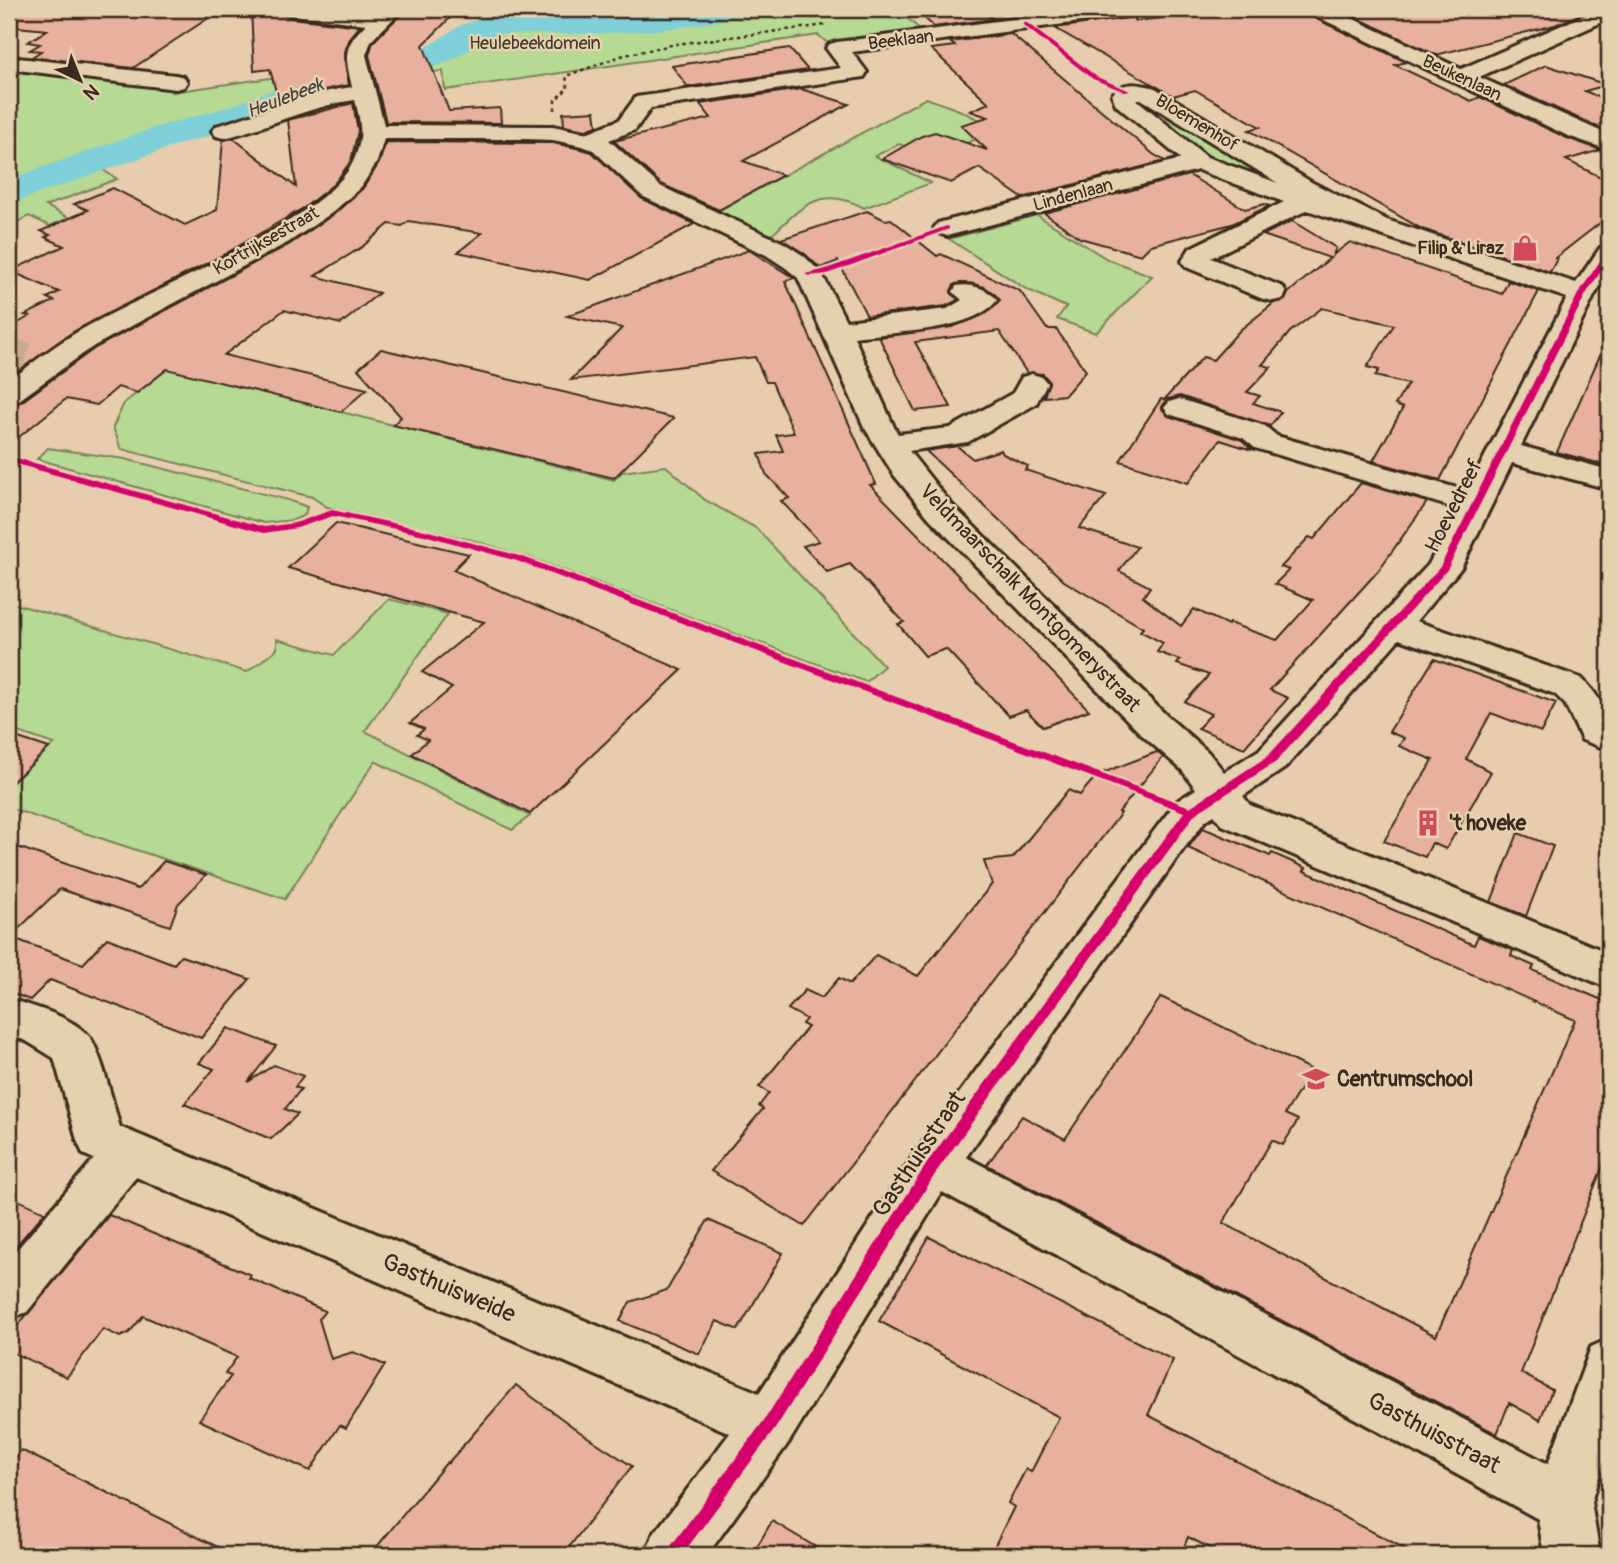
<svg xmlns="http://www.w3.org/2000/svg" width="1618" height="1564" font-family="Pangolin,sans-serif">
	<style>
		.green { fill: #b6d994; stroke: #788259; stroke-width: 2 }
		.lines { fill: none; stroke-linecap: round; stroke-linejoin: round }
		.river { fill: #7fd0d8; fill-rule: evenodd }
		.building { fill: #e8b19f; stroke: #3b2a1e; stroke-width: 2 }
		.minor-tunnel { stroke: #c5ac90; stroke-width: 30; stroke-dasharray: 30 15; stroke-linecap: butt }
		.minor-casing { stroke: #3b2a1e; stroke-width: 6 }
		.path { stroke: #3b2a1e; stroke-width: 2.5; stroke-dasharray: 3.5 3.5; stroke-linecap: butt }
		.minor { fill: #e5d1af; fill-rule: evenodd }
		.cycleway-casing { stroke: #e5d1af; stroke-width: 5 }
		.cycleway { fill: #d6006c; fill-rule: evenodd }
		.labels { text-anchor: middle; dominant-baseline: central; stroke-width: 5; stroke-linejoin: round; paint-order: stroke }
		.far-street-label { font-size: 18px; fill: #3b2a1e; stroke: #e5d1af }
		.far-park-label { font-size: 18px; fill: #473c2a; stroke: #e5d1af }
		.far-poi-label { font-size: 18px; font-weight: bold; fill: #3b2a1e; stroke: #e5d1af; text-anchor: end }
		.far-water-label { font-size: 19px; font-style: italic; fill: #45433a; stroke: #e5d1af }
		.street-label { font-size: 21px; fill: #3b2a1e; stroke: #e5d1af }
		.poi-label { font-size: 21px; font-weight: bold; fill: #3b2a1e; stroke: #e5d1af; text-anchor: start }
		.near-street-label { font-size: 24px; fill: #3b2a1e; stroke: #e5d1af }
	</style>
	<rect width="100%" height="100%" fill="#e7ccad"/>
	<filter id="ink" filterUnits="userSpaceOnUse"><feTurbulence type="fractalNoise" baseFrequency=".0143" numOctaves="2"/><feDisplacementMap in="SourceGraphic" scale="14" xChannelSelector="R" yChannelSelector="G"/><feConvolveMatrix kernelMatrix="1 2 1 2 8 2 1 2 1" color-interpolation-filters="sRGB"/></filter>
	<g filter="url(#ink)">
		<!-- green -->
		<g class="green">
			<path d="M513,9H897L924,33L830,45L818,35L445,90L443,71L384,77L374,61L441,51L487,16H512Z"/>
			<path d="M9,67L172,86V92L340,68L318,80L243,112L161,132L9,185Z"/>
			<path d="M342,83L343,87L100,168L117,179L46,206L69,218L50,226L29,216L15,223L9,230V195L154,143L250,115Z"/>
			<path d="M926,98L959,110L994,127L982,137L961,145L955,165L899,144L875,156L931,183L864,208C820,184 800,208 770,237L716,212Z"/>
			<path d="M1145,102L1152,103L1298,191L1213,162L1142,105Z"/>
			<path d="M1037,215L1107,259L1152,276L1096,333L1057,319L1066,307L1026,289L949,239Z"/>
			<path d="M168,369L614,480L622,472L666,466L705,500L756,528L884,666L866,682L528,557L472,540L327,507L312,497L121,449L113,427L124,403Z"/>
			<path d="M48,448L125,459L288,500L307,507L305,515L293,520L264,523L37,459Z"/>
			<path d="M389,599L448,614L365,731L530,816L512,830L375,761L285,899L9,808V786L54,744L9,729V602L247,672L277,649V639L334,655Z"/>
		</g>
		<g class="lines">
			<!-- river -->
			<path class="river" d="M680,9H745L740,16C659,36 582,34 499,34L485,39L454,59L402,80L335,91L254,123L183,143L9,204V179L157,127L228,107L316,74L383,63L430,45L461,25L495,14H621Z"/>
		</g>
		<!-- building -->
		<g class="building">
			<path d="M18,9H222L133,68L32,57L41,51L30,50L40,44L28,42L47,30L17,27Z"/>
			<path d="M251,9H279L283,15L292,18L360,26L350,38L345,52L349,85L279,103L270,69L254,71Z"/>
			<path d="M406,9H459L423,45L449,111L500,108L501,123L386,122L369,55L373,42Z"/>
			<path d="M915,9H981L993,19L934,27Z"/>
			<path d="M1228,9H1303L1308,15L1406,62L1395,65L1471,101L1480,97L1567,138L1601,150L1566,160L1609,181V216L1555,258L1557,259L1550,272L1422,229L1249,130L1260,127L1195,90L1173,96L1055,28L1135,17V21L1154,19Z"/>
			<path d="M1338,9H1580L1581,14L1555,25L1436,55Z"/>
			<path d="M1011,34L1153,154L1165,161L1022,198L979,168L951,183L882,159L922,136L935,132L987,150L961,125L988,117L970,111L989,103L931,49L955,46L950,42Z"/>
			<path d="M789,48L808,70L688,87L672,66Z"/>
			<path d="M1546,65L1607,85L1585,91L1609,102V132L1504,85Z"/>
			<path d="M801,89L849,104L743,161L783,175L719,210L661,184L614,141L711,118L700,104Z"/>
			<path d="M353,103L358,131L351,161L334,184L305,207L225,254L73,332L9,378V332L17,327L13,326L30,316L25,315L54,301L47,298L59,292L15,273L18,272L12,270L64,246L45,237L50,235L41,231L88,210L74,204L113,188L185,225L217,210L223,140L233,138L296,187L288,120Z"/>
			<path d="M595,111L597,126L586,130L564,126L563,113Z"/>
			<path d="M386,142L553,143L581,149L592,152L641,198L694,224L590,280L458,252L482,233L409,221L402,226L389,224L362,247L315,276L379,293L341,324L284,310L224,355L367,389L341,412L167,369L137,393L118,387L97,405L66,399L9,445V405L21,402L95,348L290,244L334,214L363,188L379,163Z"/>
			<path d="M1189,175L1245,209L1265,204L1269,206L1232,224L1151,245L1141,255L1080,238L1044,213Z"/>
			<path d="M867,211L885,220L891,219L937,256L941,254L1020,291L1047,329H1056L1086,371L1065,395L1044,397L1049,381L1043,374L1027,373L999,331L915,342L951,407L915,411L879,337L952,327L987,313L1000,300L985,287L961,283L954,285L951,291L958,300L946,306L867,316L838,261L820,268L805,254L781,239Z"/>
			<path d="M1292,221L1336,248L1333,255L1350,242L1502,294L1508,281L1539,291L1440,480L1373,461L1403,408L1395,405L1408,384L1375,376L1379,370L1367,367L1394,325L1322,308L1290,332L1262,365L1271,367L1247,392L1260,396L1253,403L1281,412L1270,426L1180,396L1168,399L1162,406L1168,416L1242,440L1252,450L1220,440L1188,483L1120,461L1161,399L1164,400L1203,357L1213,360L1240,330L1274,303L1285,300L1288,293L1330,258L1263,235Z"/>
			<path d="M749,250L794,278L785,281L876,484L870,485L1089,710L1043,727L1026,710L1009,716L946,649L925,656L898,624L904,622L850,564L827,572L803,546L819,541L781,501L789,498L766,474L759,454L783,451L776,435L794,433L772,382H766L755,357L571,380L622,328L567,316Z"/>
			<path d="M1609,335V466L1557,452Z"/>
			<path d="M381,349L499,377L674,418L614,478L393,425L401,417L358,369Z"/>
			<path d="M957,446L973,459L1001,450L1003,454L1028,466L1025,470L1106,496L1079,528L1137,547L1119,571L1150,587L1143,597L1181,626L1194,609L1228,625L1229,623L1277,640L1313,600L1275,584L1289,570L1281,567L1309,537L1314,539L1361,483L1427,502L1378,571L1270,690L1288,698L1244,748L1198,728L1211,714L1185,702L1209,675L1177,664L1180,660L1157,652L1163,643L1140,631L1143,628L1064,581L926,451Z"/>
			<path d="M336,523L469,554L453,570L682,670L530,814L412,754L428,740L417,735L424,729L410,723L452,688L422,672L484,622L288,568Z"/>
			<path d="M1434,659L1556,703L1541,732L1491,713L1466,759L1491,772L1446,849L1432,843L1425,857L1384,841L1433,760L1399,746L1404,738L1389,732Z"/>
			<path d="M9,735L49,748L9,785Z"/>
			<path d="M1157,752L1163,757L1119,812L1121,813L804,1226L711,1171L763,1109L759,1106L769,1093L759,1087L808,1027L802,1024L806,1019L788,1009L805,990L822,998L839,978L850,984L876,955L918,976L992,884L984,861L1013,858L1068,790L1080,795L1097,775Z"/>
			<path d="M1203,828L1270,856L1272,853L1306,868L1304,871L1474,945L1478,936L1513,950L1511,956L1534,966L1532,970L1609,1003V1150L1521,1373L1552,1390L1540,1420L1509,1403L1497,1434L987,1165L1022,1116L1065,1139L1161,997L1312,1070L1285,1114L1298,1120L1283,1145L1272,1140L1223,1223L1436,1336L1575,1020L1188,848Z"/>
			<path d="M1518,833L1553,846L1526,916L1491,902Z"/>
			<path d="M9,844L138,889L164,861L206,875L178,904L170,926L60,889L10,937L83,964L107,938L174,964L181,956L250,979L201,1038L50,980L30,1000L9,992Z"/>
			<path d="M228,1028L276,1046L248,1082L274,1065L303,1076L295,1087L301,1089L285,1109L298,1114L271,1139L184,1104L214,1069L199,1063Z"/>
			<path d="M9,1196L45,1212L10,1253H9Z"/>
			<path d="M109,1215L251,1275L249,1278L325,1311L319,1319L331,1359L353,1352L385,1365L346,1428L340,1425L310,1471L199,1420L231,1376L225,1374L237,1357L143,1316L129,1333L120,1337L103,1329L67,1377L9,1351V1336Z"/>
			<path d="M708,1220L783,1253L738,1330L717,1321L699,1354L620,1321L630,1302L667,1290Z"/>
			<path d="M929,1237L1173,1360L1148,1415L1417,1555H1223L1188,1537L1181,1555H990L1014,1507L1008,1503L1026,1469L1031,1472L1059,1417L879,1321Z"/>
			<path d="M516,1385L580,1432L632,1466L563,1555H370L447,1462L448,1463Z"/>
			<path d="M21,1450L100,1489L234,1555H9V1467Z"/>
			<path d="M772,1521L829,1555H752Z"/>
		</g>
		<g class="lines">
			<!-- minor-tunnel -->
			<path class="minor-tunnel" d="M9,352L26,358"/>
			<!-- minor casing -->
			<g class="minor-casing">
				<g id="minor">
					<path d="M282,9H344L378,13L382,9H403L371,41L366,55L384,125L553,126L586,133L619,120L636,97L841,68L826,48L830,44L837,42L1088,9H1142L1139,13L1132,15L852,52L867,72L864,77L651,108L635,130L609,140L660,186L784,243L804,256L822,274L846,321L947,309L962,300L953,292L956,286C970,283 988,288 997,300C974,332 890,332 854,337L894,427L898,434L950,428L1013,393L1022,377L1032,374L1042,377L1047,383L1036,404L968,442L909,451L951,504L1167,716L1208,752L1224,772L1259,750L1429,564L1458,509L1255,448L1243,438L1169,414L1164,408L1169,402L1179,399L1189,402L1265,426L1277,436L1467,491L1567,298L1307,210L1211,258L1283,287L1286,293L1283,299L1273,301L1263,299L1186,267L1182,261L1190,248L1284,202L1198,170L947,236L938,233L934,228L938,223L1181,159L1116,105L1112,95C1122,80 1139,84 1155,88L1313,183L1387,220L1576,283L1600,248L1609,246V273L1595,294L1521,446L1609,470V489L1512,463L1461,568L1416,621L1581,678C1605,701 1609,717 1609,750L1582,740L1565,704L1555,694L1399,639L1285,768L1243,796L1250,805L1609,953V988L1222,825L1214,815L1205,821L1182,851L966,1157L1548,1464L1591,1347L1609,1339V1444L1591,1502L1600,1555H1544L1538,1519L942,1192L789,1442L707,1555H645L653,1535L730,1433L136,1177L27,1312L9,1319V1259L94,1159L83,1154L77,1140L54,1058L28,1042L9,1034V999C35,1007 68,1015 88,1035C100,1047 114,1108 120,1127L759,1393L917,1150L1154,831L1177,801L1196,789L1182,770L1141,734L929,518L894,475L864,427L798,278L786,268L766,255L642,196L593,150L582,146L553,140L525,139H384L377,162L361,187L333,212L289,242L94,346L19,400L9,403V381C30,365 51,348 74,334C136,296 325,223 353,162C364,138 361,124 355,100C310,106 269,127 224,138L216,136L212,131L216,126C262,113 304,93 352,87C345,56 342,47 366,24L292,15L285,13ZM1136,99H1141L1278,183L1207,157Z"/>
					<path d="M1306,9H1332L1461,69L1599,9H1609V19L1479,77L1609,135V150L1568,136L1309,13Z"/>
					<path d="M9,57L176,75L184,77L187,82L184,87L176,89L9,69Z"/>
				</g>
			</g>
			<!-- path -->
			<g class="path">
				<path d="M845,9L885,16"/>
				<path d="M555,110V100L568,88L566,76L621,56L676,44L826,25"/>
			</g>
			<!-- minor -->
			<use href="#minor" class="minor"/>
			<!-- cycleway casing -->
			<g class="cycleway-casing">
				<g id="cycleway">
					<path d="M1023,23H1027L1097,77L1130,91L1125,92L1093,79L1023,25Z"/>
					<path d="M947,226L949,227V229L827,274L809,276L805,274L823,270Z"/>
					<path d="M1606,252H1609V259L1586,294L1447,570L1276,762L1195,814L939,1168L775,1429L682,1555H665L668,1550L765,1419L929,1160L1184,812L517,561L424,535L333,516L297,528L264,533L9,462V456L264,527L295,523L332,510L425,530L523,557L1190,807L1268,756L1440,567L1578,294Z"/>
				</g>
			</g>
			<!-- cycleway -->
			<use href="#cycleway" class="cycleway"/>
		</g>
	</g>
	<!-- icons -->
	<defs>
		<g id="shop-bare" transform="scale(2.1)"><path d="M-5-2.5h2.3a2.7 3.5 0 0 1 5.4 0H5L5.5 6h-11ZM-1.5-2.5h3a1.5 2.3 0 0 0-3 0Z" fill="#d1495b" stroke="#e5d1af" stroke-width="2.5" paint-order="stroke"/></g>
		<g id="building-bare" transform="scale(2.1)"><path d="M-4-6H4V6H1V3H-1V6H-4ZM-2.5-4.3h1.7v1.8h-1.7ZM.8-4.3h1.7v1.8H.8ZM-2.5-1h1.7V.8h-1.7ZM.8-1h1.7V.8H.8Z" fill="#d1495b" stroke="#e5d1af" stroke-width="2.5" paint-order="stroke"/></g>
		<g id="school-bare" transform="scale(2.1)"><path d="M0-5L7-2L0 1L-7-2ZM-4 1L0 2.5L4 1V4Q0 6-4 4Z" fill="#d1495b" stroke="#e5d1af" stroke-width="2.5" paint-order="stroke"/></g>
	</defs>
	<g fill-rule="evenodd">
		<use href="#shop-bare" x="1525" y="248"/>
		<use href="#building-bare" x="1428" y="823"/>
		<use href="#school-bare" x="1316" y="1079"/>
	</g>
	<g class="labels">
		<!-- far-street labels -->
		<g class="far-street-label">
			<text transform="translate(901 40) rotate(-7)">Beeklaan</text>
			<text transform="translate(1462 78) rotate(25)">Beukenlaan</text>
			<text transform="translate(1197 123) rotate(31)">Bloemenhof</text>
			<text transform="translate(1073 195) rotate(-15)">Lindenlaan</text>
			<text transform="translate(266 241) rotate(-30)">Kortrijksestraat</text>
		</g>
		<!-- far-park labels -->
		<g class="far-park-label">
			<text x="535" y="43">Heulebeekdomein</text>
		</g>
		<!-- far-poi labels -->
		<g class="far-poi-label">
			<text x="1504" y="248">Filip &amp; Liraz</text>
		</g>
		<!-- far-water labels -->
		<g class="far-water-label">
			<text transform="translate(285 98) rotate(-21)">Heulebeek</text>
		</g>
		<!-- street labels -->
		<g class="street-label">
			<text transform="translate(1454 506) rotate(-63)">Hoevedreef</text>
			<text transform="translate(1030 598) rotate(46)">Veldmaarschalk Montgomerystraat</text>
		</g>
		<!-- poi labels -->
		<g class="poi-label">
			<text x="1449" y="823">'t hoveke</text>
			<text x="1337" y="1079">Centrumschool</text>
		</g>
		<!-- near-street labels -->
		<g class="near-street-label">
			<text transform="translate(919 1154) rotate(-56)">Gasthuisstraat</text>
			<text transform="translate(449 1288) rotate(23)">Gasthuisweide</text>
			<text transform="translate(1434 1433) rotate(28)">Gasthuisstraat</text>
		</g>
	</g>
	<!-- margin -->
	<rect width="1618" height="1564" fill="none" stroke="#e5d1af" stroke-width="35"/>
	<rect x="18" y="18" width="1583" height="1529" fill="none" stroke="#3b2a1e" stroke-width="2.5" filter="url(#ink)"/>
	<!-- north arrow -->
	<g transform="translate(80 80) rotate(137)" stroke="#e5d1af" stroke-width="5" paint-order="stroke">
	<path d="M0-5L12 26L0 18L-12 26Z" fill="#3b2a1e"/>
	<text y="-10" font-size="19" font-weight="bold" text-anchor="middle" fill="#3b2a1e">N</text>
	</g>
</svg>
